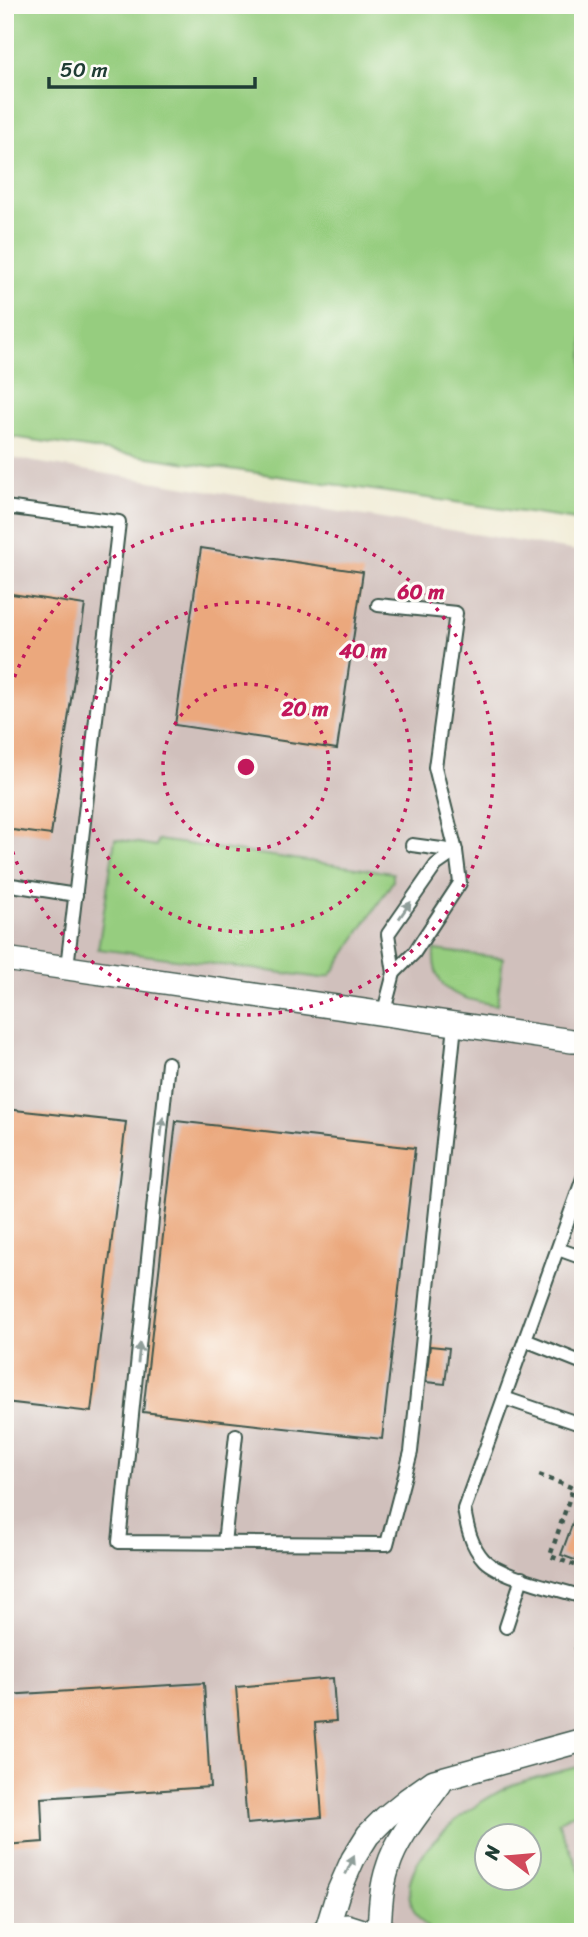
<svg xmlns="http://www.w3.org/2000/svg" width="588" height="1937" font-family="Sriracha,sans-serif">
	<style>
		.industrial { fill: #d0c0bc; fill-rule: evenodd }
		.green { fill: #96cd7f; stroke: #5a855a; stroke-width: 2; fill-rule: evenodd }
		.building { fill: #eba87d }
		.lines { fill: none; stroke-linecap: round; stroke-linejoin: round }
		.service-casing { stroke: #3e574c; stroke-width: 16 }
		.minor-casing { stroke: #3e574c; stroke-width: 26 }
		.path { stroke: #3e574c; stroke-width: 4.5; stroke-dasharray: 5 5; stroke-linecap: butt }
		.service { stroke: #fff; stroke-width: 12 }
		.minor { stroke: #fff; stroke-width: 23 }
		.oneway { fill: #8f9e9a }
		.ring { fill: none; stroke: #c2185b; stroke-width: 3.5; stroke-dasharray: 3.5 7 }
		.centre { fill: #c2185b; stroke: #fdfcf7; stroke-width: 3.5 }
		.ring-label { font-size: 21px; text-anchor: middle; font-weight: bold; fill: #c2185b; stroke: #fdfcf7; stroke-width: 6; stroke-linejoin: round; paint-order: stroke }
	</style>
	<rect width="100%" height="100%" fill="#fdfcf7"/>
	<filter id="ink" filterUnits="userSpaceOnUse"><feTurbulence type="fractalNoise" baseFrequency=".0143" numOctaves="2"/><feDisplacementMap in="SourceGraphic" scale="14" xChannelSelector="R" yChannelSelector="G"/><feConvolveMatrix kernelMatrix="1 2 1 2 8 2 1 2 1" color-interpolation-filters="sRGB"/></filter>
	<filter id="wash" filterUnits="userSpaceOnUse"><feTurbulence type="fractalNoise" baseFrequency=".00686" numOctaves="4" result="noise"/><feDisplacementMap in="SourceGraphic" scale="28" xChannelSelector="R" yChannelSelector="G"/><feGaussianBlur stdDeviation="1.57" result="paint"/><feColorMatrix in="noise" values="0 0 0 0 0 0 0 0 0 0 0 0 0 0 0 0 0 1.4 0 .05"/><feComposite in="paint" operator="in"/></filter>
	<g filter="url(#wash)">
		<rect width="100%" height="100%" fill="#f0ebd4"/>
		<!-- industrial -->
		<path class="industrial" d="M5,457L583,552V1932H5ZM486,1836H528V1878H486Z"/>
		<!-- green -->
		<g class="green">
			<path d="M5,5H583V521L5,436Z"/>
			<path d="M115,839L156,846L158,840L393,873V881L331,975L321,978L98,949Z"/>
			<path d="M434,950L503,958L497,1005C463,1000 431,993 434,950Z"/>
			<path d="M583,1766V1808L558,1822L583,1879V1932H432C424,1925 416,1917 412,1906C393,1857 478,1799 515,1784C536,1776 561,1771 583,1766ZM486,1836H528V1878H486Z"/>
		</g>
		<g id="blocks">
			<!-- building -->
			<g class="building">
				<path d="M201,548L363,572L337,749L175,725Z"/>
				<path d="M5,593L85,605L51,835L5,829Z"/>
				<path d="M581,851H583V889L576,888Z"/>
				<path d="M5,1109L126,1122L91,1412L5,1402Z"/>
				<path d="M176,1121L415,1148L382,1439L143,1412Z"/>
				<path d="M430,1346L449,1348L445,1384L426,1382Z"/>
				<path d="M583,1495V1563L561,1555Z"/>
				<path d="M333,1678L336,1721L315,1723L322,1817L247,1824L236,1687Z"/>
				<path d="M204,1683L210,1787L41,1798L43,1842L5,1845V1695Z"/>
			</g>
		</g>
	</g>
	<g filter="url(#ink)">
		<use href="#blocks" fill-opacity="0" stroke="#3e574c" stroke-width="2"/>
		<g class="lines">
			<!-- service casing -->
			<g class="service-casing">
				<g id="service">
					<path d="M5,507L119,522L67,967"/>
					<path d="M378,605L456,613L435,767L456,851L460,883L414,953L394,973"/>
					<path d="M412,845L456,851"/>
					<path d="M5,884L76,895"/>
					<path d="M383,1015L394,973L388,934L436,865L456,851"/>
					<path d="M168,1063L119,1542L387,1544L411,1452L455,1025"/>
					<path d="M583,1178L464,1509C467,1527 471,1546 484,1560C501,1577 558,1589 583,1597"/>
					<path d="M558,1249L583,1258"/>
					<path d="M525,1340L583,1363"/>
					<path d="M504,1398L583,1425"/>
					<path d="M224,1543L236,1435"/>
					<path d="M506,1627L522,1578"/>
				</g>
			</g>
			<!-- minor casing -->
			<g class="minor-casing">
				<g id="minor">
					<path d="M5,959L572,1041H583"/>
					<path d="M327,1929L338,1893L353,1859L368,1835L386,1817L407,1800L434,1781L583,1740"/>
					<path d="M323,1932L347,1926L366,1932"/>
					<path d="M379,1932C380,1911 381,1887 388,1867C397,1837 422,1809 440,1784"/>
				</g>
			</g>
			<!-- path -->
			<g class="path">
				<path d="M539,1475L573,1488L550,1556L583,1568"/>
				<path d="M574,1650L583,1648"/>
			</g>
			<!-- service -->
			<use href="#service" class="service"/>
			<!-- minor -->
			<use href="#minor" class="minor"/>
		</g>
		<!-- one-way arrows -->
		<defs><path id="oneway-solid" d="M-6-.8H1V-3.2L6.5 0L1 3.2V.8H-6Z" transform="scale(1.75)"/></defs>
		<g class="oneway">
			<use href="#oneway-solid" transform="translate(405 910) rotate(-55)"/>
			<use href="#oneway-solid" transform="translate(162 1127) rotate(-84)"/>
			<use href="#oneway-solid" transform="translate(139 1353) rotate(-84)"/>
			<use href="#oneway-solid" transform="translate(350 1865) rotate(-65)"/>
		</g>
	</g>
	<!-- distance rings -->
	<g class="ring">
		<circle cx="246" cy="767" r="83"/>
		<circle cx="246" cy="767" r="165"/>
		<path d="M5 707A248 248 0 1 1 5 827"/>
	</g>
	<circle cx="246" cy="767" r="10" class="centre"/>
	<g class="ring-label">
		<text x="421" y="599">60 m</text>
		<text x="363" y="658">40 m</text>
		<text x="305" y="716">20 m</text>
	</g>
	<!-- margin -->
	<rect width="588" height="1937" fill="none" stroke="#fdfcf7" stroke-width="28"/>
	<!-- north arrow -->
	<g transform="translate(508 1857) rotate(286)"><circle r="33" fill="#fdfcf7" stroke="#a4b0a9" stroke-width="2"/>
	<path d="M0-5L12 26L0 18L-12 26Z" fill="#d1495b"/>
	<text y="-10" font-size="19" font-weight="bold" text-anchor="middle" fill="#1f3d34">N</text>
	</g>
	<!-- scale -->
	<path d="M49 77v10h206v-10" fill="none" stroke="#1f3d34" stroke-width="3.5"/>
	<text x="60" y="77" font-size="21" fill="#1f3d34" stroke="#fdfcf7" stroke-width="5" paint-order="stroke">50 m</text>
</svg>
